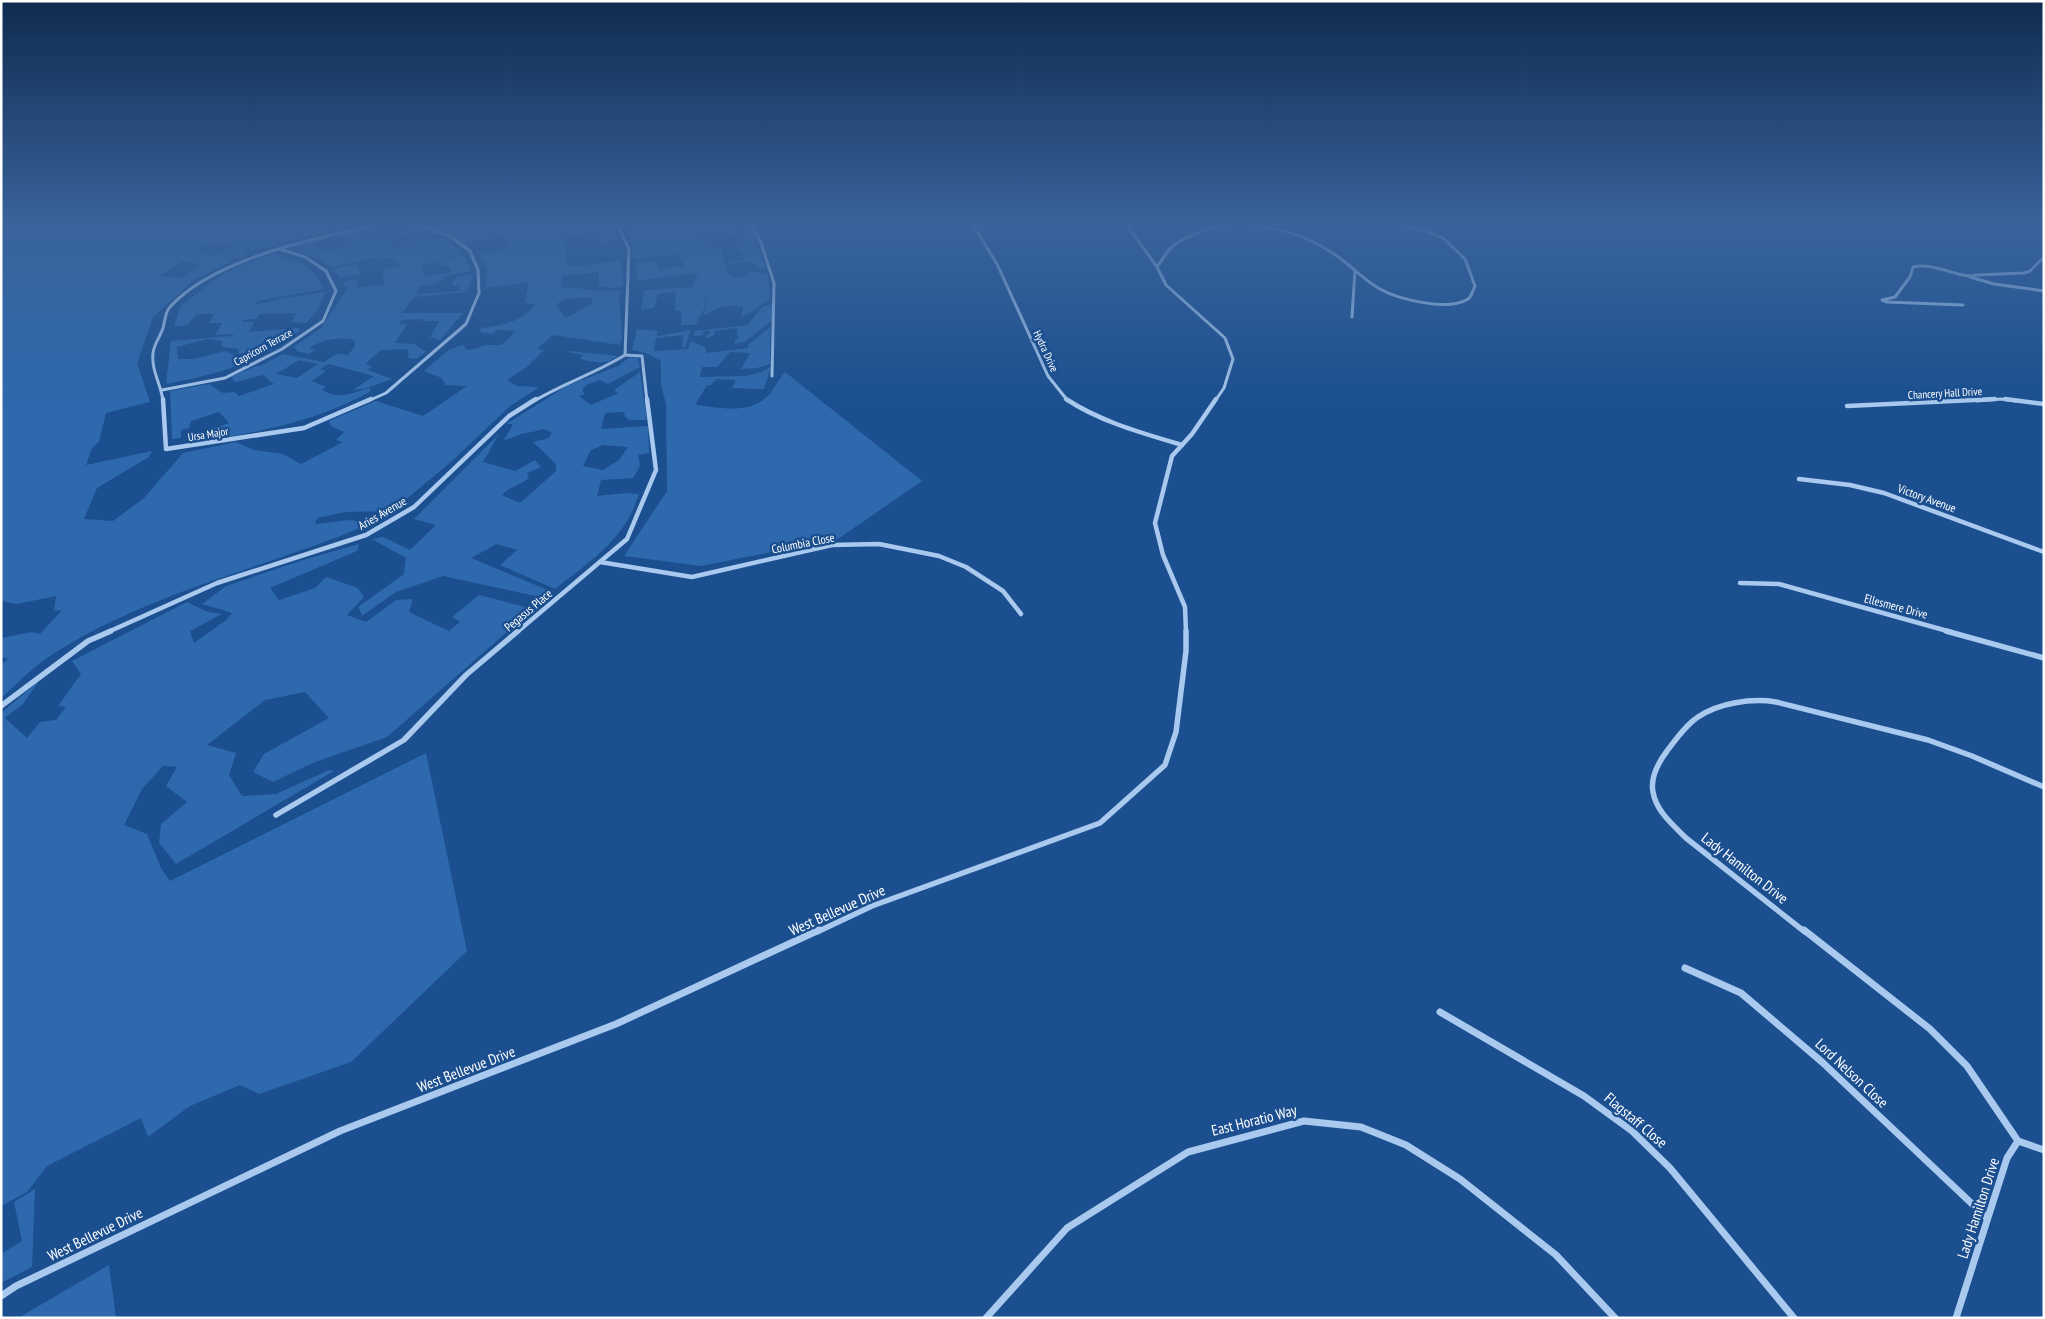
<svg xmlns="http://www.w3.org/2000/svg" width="2045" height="1319" font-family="'PT Sans Narrow',sans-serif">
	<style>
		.green { fill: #2e69ad; fill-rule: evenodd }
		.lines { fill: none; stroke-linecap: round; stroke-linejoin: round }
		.minor-far3 { stroke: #a9c9ee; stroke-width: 3 }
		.minor-far2 { stroke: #a9c9ee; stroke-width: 4.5 }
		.minor-far1 { stroke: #a9c9ee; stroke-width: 5.5 }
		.minor { stroke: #a9c9ee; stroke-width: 7 }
		.labels { text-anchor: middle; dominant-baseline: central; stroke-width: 5; stroke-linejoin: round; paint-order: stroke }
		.far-street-label { font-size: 11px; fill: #fff; stroke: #1b4f8f }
		.street-label { font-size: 12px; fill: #fff; stroke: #1b4f8f }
		.near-street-label { font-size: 15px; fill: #fff; stroke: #1b4f8f }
	</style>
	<rect width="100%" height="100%" fill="#1b4f8f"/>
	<!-- green -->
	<g class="green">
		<path d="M1,222H364L252,251L233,237L249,255L239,259L236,257L230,260L221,252L234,247C228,240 221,243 213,245L212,242L201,246V249L198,251L211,256L220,252L230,262L194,280L153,317L137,363L150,402L106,413L99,442L92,448L86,465L152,451L149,457L97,488L84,519L113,521L144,498L183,453L236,442L254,450L283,454L301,464L343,442L336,440L344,432L331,426L329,421L376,401L423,416L467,386L446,385L442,378L424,371L450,349L463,345L466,350L475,349L484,345H501L513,335L512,334L515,331L498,330L492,334L480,332L481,328C502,325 520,323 535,305L525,302L529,282L485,288L488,269L480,254L508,251V242H505L503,237L463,243L451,234L427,222H613L617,240L600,244L595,232L563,237L567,251L565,253L568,265L576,266L620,261L624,287L611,288L599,286V272L562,276L561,286C567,289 571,287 577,288C593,291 605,291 622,291L619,297L622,336L620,345L553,335L537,349L544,350L527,367L507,380L517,386L539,387L509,407L452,461L392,511L345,512L317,518L315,524L350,520L370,524C263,569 145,593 47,658C31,669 16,685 1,698V665L8,659L1,657V638L32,632L40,634L62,610L54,611L56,596L17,604L1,601ZM184,261L202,265L182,278L158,276ZM583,298H592V303L571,316L565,317L556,305L564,299Z"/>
		<path d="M395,222L409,223L399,226L396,224L360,235L369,242L403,232L399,228L412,224L435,235C425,237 417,231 407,233L409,235L385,242L396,249L418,243L417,238L444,239L463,252L421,266L425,277L451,272L448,265H441L440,261L464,255L471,271L445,276L438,283L419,287L416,294L459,291L460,287L452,285L455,278L473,274L467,292L414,297L402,313H463L440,340L430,337L439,321H422L423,319L402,320L399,324H407L395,343L415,344L426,352L416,359L407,358L409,354L407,349L381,350L365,364L372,366L368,370L392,379L364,389L353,390L374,376L329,364L320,369L326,371L312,381L326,387L322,389C336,401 353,393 369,388L371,391C315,423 253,433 190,443L191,436L229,423L219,412L191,421L189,428L181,430V438L172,439L170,391L209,384L223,393L235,392L239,396L274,384L263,375L235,382L231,377L256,366H260L283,354L324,362L336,354L348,355L355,346L354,340C337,336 322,340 309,348L315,350L309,354L296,351L297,349L293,347L321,328L346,290L343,282L355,279L358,288L385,284L382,270L400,266L394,258L381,259L373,258L332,267L313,257L290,248L354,230ZM333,237L336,239L343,237L352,245L325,253L312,245ZM299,360L318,364L297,378L276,374Z"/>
		<path d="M627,222H728L731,230L738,229L742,233L747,232L746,229H732L729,222H746L758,244H741L738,235L724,234L723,231L701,235L709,249H724L721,250L727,267L724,268L733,278L745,276L749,271L768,274L770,299L742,318L743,307C737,306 725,305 718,308C712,310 710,314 703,315L706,307V295L704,309L695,325H681L682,311H675L676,292L658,294L654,308L641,310L644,290L693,287L697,274L700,272L637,281L636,263L655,261L660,269L683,266L684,258H679L677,254L634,259Z"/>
		<path d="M748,246L759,247L766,269L756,267L750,261L729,264V262L744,260L742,257L747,256L746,253H739L738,249H740Z"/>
		<path d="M273,253C294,261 315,266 324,289L258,301L255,305L283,298L325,292L317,311L306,323L292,322L296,313L260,314L256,319L243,320L242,322H254L249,332L300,328L299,331L268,352L239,354L238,349L222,347V341L207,339L177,347L178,359H194L225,351L236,356L259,355C229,372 199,377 166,384L171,341L232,336L234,334L215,335L222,323H209L214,314H197L187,325L174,327L180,306L216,279L230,270Z"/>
		<path d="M355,264L361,274L340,278L334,269Z"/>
		<path d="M772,304V321L744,342L735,344V340L738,339L737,328L714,331V335L708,338L705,336L711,333L708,330L702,332L704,335L693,336L695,331L747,325L762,307Z"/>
		<path d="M770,327V364L757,368L741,369L750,353L730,352L717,367H702L700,377L744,376L759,373L771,367L764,389L732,388L736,380L716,379L711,385H707L695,405C716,407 745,414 763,400C772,394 778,380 785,372L922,481L838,539L701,566L624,556L667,491L666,404L661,385V361L646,353L632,350L637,329L658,331L657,336L691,330L685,347L682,348L683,335L656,338L654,351L688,349L691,341L706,348V353L748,348V345Z"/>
		<path d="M568,351L610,355L617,356C607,366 593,362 580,359L583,355L567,352Z"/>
		<path d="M630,357L638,358L640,367L608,384L600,380L586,385L582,390L585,394L579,396L591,405L618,393L614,390L640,372L647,420H628V418L625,417L624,412L605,413L601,429L648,426L649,453L638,455L640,466L633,478L601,480L597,496L626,493L639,494C636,501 634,509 630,516C613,547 582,568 555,589L500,565L517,550L497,544L471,558L555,593L549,599L443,576L396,592L362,616L358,607L404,574L406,558L372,539L383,537L410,550L436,525L414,519L499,434L483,462L515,471L535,460L541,467L527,473L529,478C520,485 509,487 502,495L520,503L556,471V464L533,442L549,438L552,432L542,429C535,432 532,432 525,433C517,435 512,439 504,440L513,424H506L567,386L618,366ZM603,445L628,447L619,460L603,470L583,466L591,450Z"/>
		<path d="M359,544L357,551L270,588L279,600L315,588L326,577L358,588L364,597L347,615L366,622L396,600L413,599L409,612L449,631L460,622L452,617L479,595L533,609L387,737L315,762L273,782L253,772L264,754L329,718L305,692L265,700L207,745L236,753L229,775L242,796L276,794L329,770L334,771L176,864L159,843L161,824L187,802L166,786L177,767L163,766L142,789L124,825L147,834L161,868L170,881L426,753L467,951L351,1062L259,1094L240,1085L190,1106L148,1137L141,1118L47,1166L27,1192L1,1206V713L39,681L23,704L5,718L27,738L40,722L56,720L66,707L58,706L81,674L72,661L187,602L208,612L222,614L190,631L194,643L225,621L232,613L202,604L226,586L306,559Z"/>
		<path d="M35,1189L32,1267L1,1283V1254L22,1241L14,1202Z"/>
		<path d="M109,1265L116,1318H18Z"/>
	</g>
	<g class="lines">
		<!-- minor-far3 -->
		<g class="minor-far3">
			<path d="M749,222L760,240L774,283L772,376"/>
			<path d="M971,222L997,264L1048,376L1068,401"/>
			<path d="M1125,222L1157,267L1166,285L1225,338L1233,359L1224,388L1215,401"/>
			<path d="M1157,267C1162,260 1167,251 1173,246C1219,213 1287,223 1331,252C1349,263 1362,279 1380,289C1398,299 1448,312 1468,299C1472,296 1473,290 1475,286L1465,259L1443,238L1422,230L1382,222"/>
			<path d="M1970,277L1994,284L2044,291"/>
			<path d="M1963,305L1887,302L1882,300L1895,297L1910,277L1913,267C1936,262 1962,280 1976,275L2024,273L2030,271L2044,257"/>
			<path d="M1352,317L1355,270"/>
			<path d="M625,355L642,356L647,401"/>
			<path d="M162,390L225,378L282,349L323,321L336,291L326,271L305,257L280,249"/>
			<path d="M163,401C161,384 151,370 153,353C154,344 160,337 163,328C165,321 165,312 170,307C216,256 328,235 392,222"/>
			<path d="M368,401L386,393L466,324L479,293L478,270L470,251L451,237L413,222"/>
			<path d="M534,401C564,383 596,373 625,355L629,249L616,222"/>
			<path d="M1977,401L2001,399L2016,401"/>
		</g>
		<!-- minor-far2 -->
		<g class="minor-far2">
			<path d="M163,399L166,449L304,428L371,399"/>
			<path d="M1066,399C1101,422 1142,433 1182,445"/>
			<path d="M2005,399L2044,404"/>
			<path d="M1847,406L1995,399"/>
			<path d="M1799,479L1850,485L1884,493L2044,552"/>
			<path d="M600,562L692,577L832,545L879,544L939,556L966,567L1003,591L1021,614"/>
			<path d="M1740,583L1779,584L1951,632"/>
			<path d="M108,632L217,583L366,535L414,507L509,416L536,399"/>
			<path d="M517,632L627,539L656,470L647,399"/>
			<path d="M1186,632L1185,607L1163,555L1155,523L1172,456L1192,434L1216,399"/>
		</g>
		<!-- minor-far1 -->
		<g class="minor-far1">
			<path d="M1946,631L2044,658"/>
			<path d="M1,706L88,641L111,631"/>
			<path d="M276,815L404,740L466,675L518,631"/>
			<path d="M817,932L872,906L1100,823L1165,765L1176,732L1186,651V631"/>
			<path d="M1805,932L1686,838C1673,825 1656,811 1653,792C1650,777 1658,763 1667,751C1676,739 1686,725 1698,717C1719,703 1751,698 1776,702L1928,740L1972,756L2044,787"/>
		</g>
		<!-- minor -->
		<g class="minor">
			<path d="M1804,930L1930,1029L1967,1066L2018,1141L2007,1158L1956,1318"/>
			<path d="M1685,968L1741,993L1822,1062L1987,1218"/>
			<path d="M1440,1012L1584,1096L1632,1131L1670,1168L1794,1318"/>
			<path d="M2018,1141L2044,1150"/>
			<path d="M1,1296L16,1286L340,1131L616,1024L819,930"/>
			<path d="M986,1318L1067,1228L1188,1152L1304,1121L1361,1127L1406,1145L1460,1179L1556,1255L1615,1318"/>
		</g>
	</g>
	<!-- sky -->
	<linearGradient id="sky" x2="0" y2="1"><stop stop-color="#0f2b4f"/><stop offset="0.55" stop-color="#39639b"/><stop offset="1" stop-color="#39639b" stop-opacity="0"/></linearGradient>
	<rect width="2045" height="406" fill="url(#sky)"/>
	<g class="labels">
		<!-- far-street labels -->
		<g class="far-street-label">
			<text transform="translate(263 347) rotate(-29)">Capricorn Terrace</text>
			<text transform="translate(1046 351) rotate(65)">Hydra Drive</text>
			<text transform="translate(1945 393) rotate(-3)">Chancery Hall Drive</text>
			<text transform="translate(208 434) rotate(-9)">Ursa Major</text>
		</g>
		<!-- street labels -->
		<g class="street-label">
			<text transform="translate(1927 498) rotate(20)">Victory Avenue</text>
			<text transform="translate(382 513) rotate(-30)">Aries Avenue</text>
			<text transform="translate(803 543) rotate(-11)">Columbia Close</text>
			<text transform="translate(1896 606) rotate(15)">Ellesmere Drive</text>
			<text transform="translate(528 610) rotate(-40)">Pegasus Place</text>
		</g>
		<!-- near-street labels -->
		<g class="near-street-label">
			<text transform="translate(1745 868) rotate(38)">Lady Hamilton Drive</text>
			<text transform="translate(837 910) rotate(-24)">West Bellevue Drive</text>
			<text transform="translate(466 1069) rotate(-21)">West Bellevue Drive</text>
			<text transform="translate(1852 1073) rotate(43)">Lord Nelson Close</text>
			<text transform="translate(1254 1120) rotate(-14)">East Horatio Way</text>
			<text transform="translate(1636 1120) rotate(40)">Flagstaff Close</text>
			<text transform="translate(1978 1208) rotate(-72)">Lady Hamilton Drive</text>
			<text transform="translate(95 1234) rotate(-26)">West Bellevue Drive</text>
		</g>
	</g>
	<!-- border -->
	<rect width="2045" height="1319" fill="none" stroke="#ffffff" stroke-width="5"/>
</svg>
